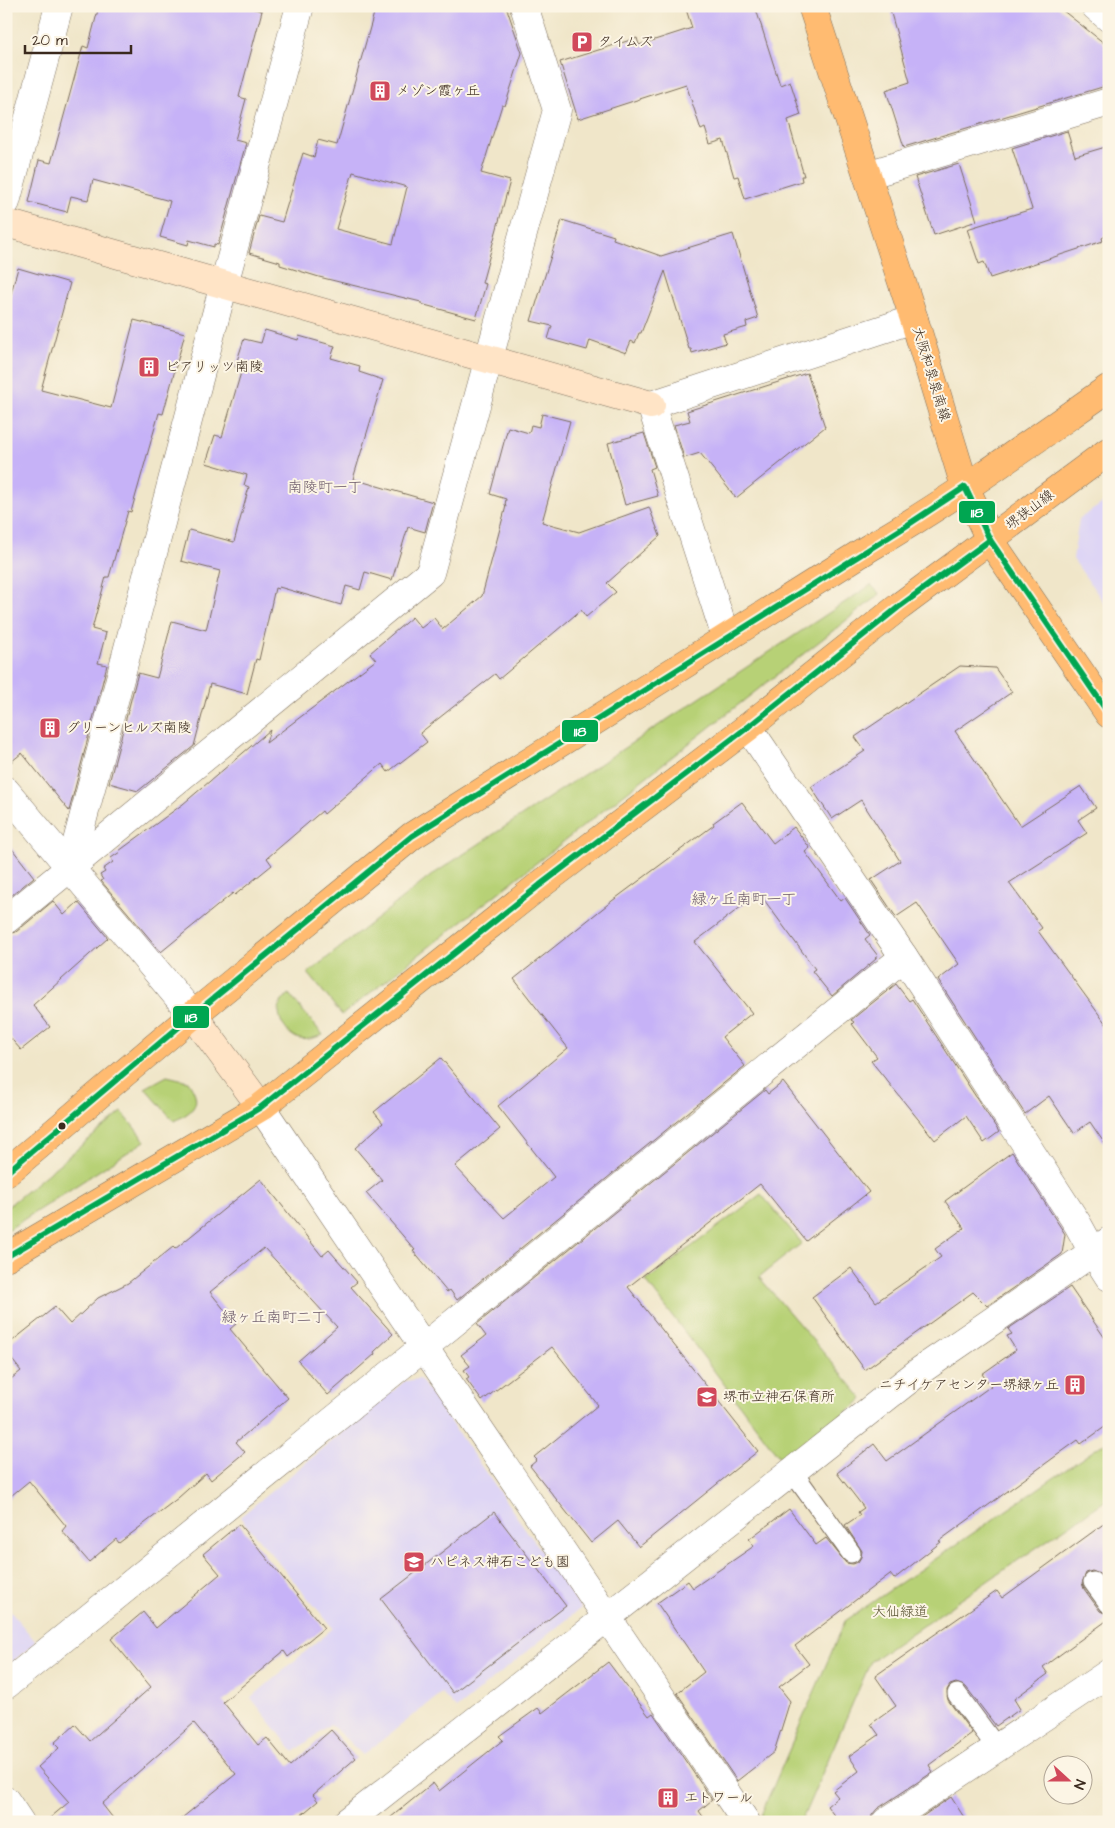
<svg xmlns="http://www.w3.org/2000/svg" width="1115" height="1828" font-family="'Architects Daughter','Klee One',sans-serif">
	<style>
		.built { fill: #ded5f5 }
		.green { fill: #b7d176; stroke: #797e4a }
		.building { fill: #c6b2f7; fill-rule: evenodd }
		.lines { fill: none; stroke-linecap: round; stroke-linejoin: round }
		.lane-casing { stroke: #7a6c5a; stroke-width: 21 }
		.street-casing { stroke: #7a6c5a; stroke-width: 29 }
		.secondary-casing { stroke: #7a6c5a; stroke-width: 29 }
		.primary-casing { stroke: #7a6c5a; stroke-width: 29 }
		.lane { stroke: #fff; stroke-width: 19 }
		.street { stroke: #fff; stroke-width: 28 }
		.secondary { stroke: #ffe4c6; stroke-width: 28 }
		.primary { stroke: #ffbb71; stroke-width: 28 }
		.bus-1-casing { stroke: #fcf5e5; stroke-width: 10 }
		.bus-1 { stroke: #00a651; stroke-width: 6 }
		.bus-dot { fill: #3b2a1e; stroke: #fcf5e5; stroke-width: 2 }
		.labels { text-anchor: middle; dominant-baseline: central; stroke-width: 4; stroke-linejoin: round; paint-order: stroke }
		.poi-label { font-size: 14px; fill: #3b2a1e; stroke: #fcf5e5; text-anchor: start }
		.street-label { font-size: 14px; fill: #3b2a1e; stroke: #fcf5e5 }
		.park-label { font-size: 14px; fill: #5a5434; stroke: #fcf5e5 }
		.neighbourhood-label { font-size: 15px; fill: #6c5a6a; stroke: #fcf5e5 }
		.line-badge { stroke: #fcf5e5; stroke-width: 2 }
		.badge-label { font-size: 14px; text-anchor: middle; font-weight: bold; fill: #fff }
	</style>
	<rect width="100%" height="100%" fill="#fcf5e5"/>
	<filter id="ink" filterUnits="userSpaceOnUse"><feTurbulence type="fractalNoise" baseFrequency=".02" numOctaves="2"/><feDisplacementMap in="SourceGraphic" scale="10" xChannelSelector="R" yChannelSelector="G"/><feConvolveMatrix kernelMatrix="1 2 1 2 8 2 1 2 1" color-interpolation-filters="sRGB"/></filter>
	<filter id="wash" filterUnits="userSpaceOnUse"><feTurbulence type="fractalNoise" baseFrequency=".0096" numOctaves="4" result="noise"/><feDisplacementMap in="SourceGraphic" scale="20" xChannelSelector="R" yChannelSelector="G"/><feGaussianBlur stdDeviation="1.12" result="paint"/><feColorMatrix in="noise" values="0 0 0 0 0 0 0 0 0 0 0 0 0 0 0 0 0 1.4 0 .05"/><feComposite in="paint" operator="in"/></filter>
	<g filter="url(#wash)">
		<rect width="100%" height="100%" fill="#f0e6c9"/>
		<!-- built -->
		<g class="built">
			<path d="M1109,499V610L1073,559L1079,519Z"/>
			<path d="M420,1379L581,1608L456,1709L442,1693L363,1755L330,1724L294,1752L251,1698L333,1628L240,1517L405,1381Z"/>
			<path d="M6,1606L36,1642L6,1667Z"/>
		</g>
		<!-- green -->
		<g class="green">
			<path d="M871,585L880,594L342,1015L308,973L432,875Z"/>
			<path d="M289,994L323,1035C316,1037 307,1041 300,1039C287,1036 274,1016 281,1003C282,1000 287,997 289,994Z"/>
			<path d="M167,1076L188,1081C203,1103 195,1111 174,1121L145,1088Z"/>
			<path d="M122,1112L145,1141L6,1231V1208Z"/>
			<path d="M761,1194L802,1243L759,1277L863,1399L783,1462L646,1281Z"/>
			<path d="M1109,1440V1498L871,1661L801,1822H766L761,1815L845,1621Z"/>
		</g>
		<g id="blocks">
			<!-- building -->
			<g class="building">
				<path d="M99,6H243L262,11L239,97L246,99L235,140L246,143L218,245L214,244V247L189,240L188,245L160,237L170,201L93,180L88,200L71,196L67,212L29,202L39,160L51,163L83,46L88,48Z"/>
				<path d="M376,6H506L522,53L505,106L502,105L481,173L510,181L482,283L486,284L476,319L421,304V302L319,277L280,265V262L249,253L259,216L282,222L303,153L314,157L318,140L337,145ZM353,172L407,187L393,244L336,229Z"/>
				<path d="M685,6H755L780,85L790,81L801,115L788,120L804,176H801L802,181L745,199L738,176L734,177L723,140L710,144L705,128L701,130L686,84L578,119L560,62L637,38L639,45L692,28Z"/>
				<path d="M889,6H1057L1109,47V85L904,147L886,90L910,82Z"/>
				<path d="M1067,131L1075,156L1109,146V234L1102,238L1103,241L990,278L984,262L979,264L967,229L1032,209L1012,148Z"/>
				<path d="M959,164L977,221L934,235L915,177Z"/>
				<path d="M562,220L614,236L613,239L661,256L733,234L758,318L746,322L747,327L723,334L726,343L692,353L691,349H689L665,271L641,333H639L635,343L631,341L626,353L590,340L587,350L548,339L552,326L531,321Z"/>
				<path d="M18,268L70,283L41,390L111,408L134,320L185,333L163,414L159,413L131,512L128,511L109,577H106L92,629L106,633L98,663L107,665L69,811L22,753L6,766V311Z"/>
				<path d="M265,330L298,340L299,336L335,346L331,358L360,366L359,372L383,380L353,479L433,502L425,532L408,527L392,580L365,572L360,590L346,586L341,605L279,587L278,589L275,588L259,660L256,659L247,694L210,684L194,746L138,791L109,783L138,673L157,678L172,621L206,630L220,571L181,561L189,530L234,542L249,487L244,485L247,475L206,463L215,435L222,437L242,369L235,367L244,339L261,343Z"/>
				<path d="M807,373L825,427L736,498L700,453L684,458L674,425L690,421L687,411Z"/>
				<path d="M542,414L570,421L542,522L579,532L649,507L660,536L607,583L616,592L586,617L581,610L499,679L495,674L420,733L427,742L388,772L382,764L324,814L322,811L267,858L272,865L235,895L233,893L161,952L101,881L103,880L100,875L105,872L103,869L113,862L111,858L120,852L119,851L183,804L270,730L266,743L376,660L370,653L412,617L421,628L434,618L443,629L482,596L506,506L505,505L506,499L490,494L508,427L529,433L531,425L539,427Z"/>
				<path d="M644,433L655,467L650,469L658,496L625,505L608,443Z"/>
				<path d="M960,666L995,668L1012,692L955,731L1020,826L1081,786L1096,808L1078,820L1087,833L1009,883L1042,928L1038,931L1109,1028V1150L1090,1122L1074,1133L1049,1096L1025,1114L938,980L959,964L917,903L896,917L871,880L900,861L861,800L832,819L811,787L865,751L855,737Z"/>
				<path d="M742,802L773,843L794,827L810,848L805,852L841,901L845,898L870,935L865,939L878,956L875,958L876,959L832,996L812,971L815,969L759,893L695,942L752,1013L722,1037L745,1066L457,1300L450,1290L447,1292L413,1251L415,1250L366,1193L382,1180L355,1148L383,1123L374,1112L441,1058L500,1129L455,1166L504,1218L554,1177L498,1106L568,1048L514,979L612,901L714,825L713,823Z"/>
				<path d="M6,841L34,877L6,900Z"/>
				<path d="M53,901L64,915L78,902L108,938L33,1005L50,1027L21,1050L6,1033V935L16,932Z"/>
				<path d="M896,984L909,1001L912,999L999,1132L984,1143L966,1116L935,1140L871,1061L877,1057L852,1024L854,1022L851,1020Z"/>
				<path d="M783,1082L869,1192L806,1241L760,1184L628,1287L758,1451L639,1547L618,1521L591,1543L530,1466L537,1460L534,1457L598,1405L552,1347L482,1401L466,1379L469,1377L464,1370L470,1366L461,1355L486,1336L477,1324L765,1090L768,1094Z"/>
				<path d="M1012,1152L1065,1234L1062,1254L987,1306L973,1292L865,1370L812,1297L851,1268L876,1302L941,1257L935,1249L964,1228L945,1201Z"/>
				<path d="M261,1179L322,1256L329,1250L357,1282L351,1287L393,1334L374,1352L375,1354L328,1395L298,1361L337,1327L264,1248L210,1292L236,1324L230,1329L288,1398L236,1442L245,1452L211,1480L206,1473L178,1498L119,1543L116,1539L89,1562L62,1531L66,1526L29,1481L6,1500V1383L21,1371L6,1352V1346L55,1307L70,1324L98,1298L128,1283L173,1247L175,1249Z"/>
				<path d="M1070,1287L1109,1344V1424L1081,1444L1078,1440L939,1541L941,1542L894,1579L890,1574L795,1646L809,1664L779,1687L790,1701L774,1752L737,1781L677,1693L704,1672L657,1603L688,1581L693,1588L754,1546L749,1539L789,1509L816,1545L826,1538L846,1563L853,1564L858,1562L861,1557L862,1551L845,1525L860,1515L858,1512L864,1508L837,1473L874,1444L887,1461L991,1386L982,1374L1016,1350L1007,1336L1012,1334L1008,1329Z"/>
				<path d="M494,1512L566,1606L453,1693L381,1599Z"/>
				<path d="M1109,1520V1585L1102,1575L1092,1571L1086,1573L1082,1583L1084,1589L1100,1611L1109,1615V1619L1043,1667L1048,1674L1014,1699L1020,1709L996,1726L966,1687L956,1683L950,1685L947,1690L948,1700L972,1733L929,1765L933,1772L877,1809L872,1815L871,1822H839L827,1806L838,1797L833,1791L859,1771L849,1756L879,1735L871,1724L896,1706L875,1676L997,1591L1002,1598Z"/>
				<path d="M239,1524L324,1628L288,1657L284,1651L223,1702L258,1745L267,1738L290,1766L331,1730L356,1758L313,1795L318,1801L293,1822H177L236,1774L194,1723L102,1804L116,1822H45L69,1802L38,1767L59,1748L54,1743L75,1724L90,1741L151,1687L111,1639L143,1612L156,1628L220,1574L203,1554Z"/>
				<path d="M608,1662L649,1716L653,1713L712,1800L699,1811L707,1822H385L433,1783L439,1791L503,1740L499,1736L538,1708L542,1713Z"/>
				<path d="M951,1797L967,1822H914Z"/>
			</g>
		</g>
	</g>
	<g filter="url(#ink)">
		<use href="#blocks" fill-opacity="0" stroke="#7a6c5a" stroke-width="1"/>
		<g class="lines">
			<!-- lane casing -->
			<g class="lane-casing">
				<g id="lane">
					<path d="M792,1471L851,1553"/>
					<path d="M1093,1582L1109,1604"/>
					<path d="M957,1694L997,1748"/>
				</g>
			</g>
			<!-- street casing -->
			<g class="street-casing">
				<g id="street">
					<path d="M1095,6L1109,18"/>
					<path d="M867,175L1109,102"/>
					<path d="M6,202L59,6"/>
					<path d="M726,638L651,405L914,319"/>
					<path d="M748,727L904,957L1077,1223L1093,1252L1109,1277"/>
					<path d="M6,791L193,1015"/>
					<path d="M70,868L224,284L300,6"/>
					<path d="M6,920L430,573L557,110L524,6"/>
					<path d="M261,1107L746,1822"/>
					<path d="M6,1685L424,1347L904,957"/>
					<path d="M6,1801L20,1822"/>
					<path d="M347,1822L921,1370L1109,1241"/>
					<path d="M886,1822L1109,1673"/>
				</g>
			</g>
			<!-- secondary casing -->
			<g class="secondary-casing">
				<g id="secondary">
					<path d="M6,223L651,405"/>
					<path d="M193,1015L261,1107"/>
				</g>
			</g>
			<!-- primary casing -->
			<g class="primary-casing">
				<g id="primary">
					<path d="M812,6L914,319L965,487L990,540L1109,714"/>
					<path d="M6,1173L193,1015L412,836L869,548C952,500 1030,443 1109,388"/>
					<path d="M6,1257L261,1107L540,885L748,727L900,606L1109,451"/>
				</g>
			</g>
			<!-- lane -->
			<use href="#lane" class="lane"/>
			<!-- street -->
			<use href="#street" class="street"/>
			<!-- secondary -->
			<use href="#secondary" class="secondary"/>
			<!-- primary -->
			<use href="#primary" class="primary"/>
			<!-- bus-1 casing -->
			<g class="bus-1-casing">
				<g id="bus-1">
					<path d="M6,1173L193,1015L412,836L903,528L965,487L990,540L1109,714"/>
					<path d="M6,1257L261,1107L540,885L748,727L900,606L990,540"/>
				</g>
			</g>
			<!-- bus-1 -->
			<use href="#bus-1" class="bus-1"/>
		</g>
	</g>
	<!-- icons -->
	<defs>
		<g id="parking-square" transform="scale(1.125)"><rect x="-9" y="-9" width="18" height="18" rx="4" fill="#d1495b" stroke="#fcf5e5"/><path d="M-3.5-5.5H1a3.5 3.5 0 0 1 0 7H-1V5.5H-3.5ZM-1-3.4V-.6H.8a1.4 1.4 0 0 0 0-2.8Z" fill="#fff"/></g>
		<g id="building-square" transform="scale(1.125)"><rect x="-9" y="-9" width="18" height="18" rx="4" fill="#d1495b" stroke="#fcf5e5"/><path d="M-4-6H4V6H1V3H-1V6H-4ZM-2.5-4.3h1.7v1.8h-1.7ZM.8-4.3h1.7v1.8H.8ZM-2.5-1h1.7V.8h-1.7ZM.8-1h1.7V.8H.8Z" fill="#fff"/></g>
		<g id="school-square" transform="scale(1.125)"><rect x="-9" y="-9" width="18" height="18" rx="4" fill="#d1495b" stroke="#fcf5e5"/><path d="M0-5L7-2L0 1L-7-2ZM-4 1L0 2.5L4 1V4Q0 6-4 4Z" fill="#fff"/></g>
	</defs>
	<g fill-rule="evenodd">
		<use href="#parking-square" x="582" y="42"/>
		<use href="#building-square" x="380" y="91"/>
		<use href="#building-square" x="149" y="367"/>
		<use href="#building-square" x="50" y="728"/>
		<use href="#building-square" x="1075" y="1385"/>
		<use href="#school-square" x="707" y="1397"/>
		<use href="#school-square" x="414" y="1562"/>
		<use href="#building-square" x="668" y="1798"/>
	</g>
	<!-- markers -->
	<circle class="bus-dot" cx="62" cy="1126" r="4.5"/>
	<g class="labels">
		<!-- poi labels -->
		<g class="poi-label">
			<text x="598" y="42">タイムズ</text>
			<text x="396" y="91">メゾン霞ヶ丘</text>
			<text x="165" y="367">ビアリッツ南陵</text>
			<text x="66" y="728">グリーンヒルズ南陵</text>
			<text x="1059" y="1385" text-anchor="end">ニチイケアセンター堺緑ヶ丘</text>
			<text x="723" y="1397">堺市立神石保育所</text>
			<text x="430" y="1562">ハピネス神石こども園</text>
			<text x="684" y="1798">エトワール</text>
		</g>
		<!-- street labels -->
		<g class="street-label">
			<text transform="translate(931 374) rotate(73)">大阪和泉泉南線</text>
			<text transform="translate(1030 510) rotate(-37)">堺狭山線</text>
		</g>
		<!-- park labels -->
		<g class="park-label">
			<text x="900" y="1612">大仙緑道</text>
		</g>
		<!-- neighbourhood labels -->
		<g class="neighbourhood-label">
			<text x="325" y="487">南陵町一丁</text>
			<text x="744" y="899">緑ヶ丘南町一丁</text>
			<text x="274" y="1317">緑ヶ丘南町二丁</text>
		</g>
	</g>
	<g class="line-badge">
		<rect x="958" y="500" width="38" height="24" rx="5" fill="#00a651"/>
		<rect x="561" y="719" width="38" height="24" rx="5" fill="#00a651"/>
		<rect x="172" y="1005" width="38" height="24" rx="5" fill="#00a651"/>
	</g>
	<g class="badge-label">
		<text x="977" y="517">118</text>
		<text x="580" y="736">118</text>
		<text x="191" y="1022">118</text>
	</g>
	<!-- margin -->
	<rect width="1115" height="1828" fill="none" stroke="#fcf5e5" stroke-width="25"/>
	<!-- north arrow -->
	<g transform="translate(1068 1780) rotate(111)"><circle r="24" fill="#fcf5e5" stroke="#afa495"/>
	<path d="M0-4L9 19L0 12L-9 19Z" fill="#d1495b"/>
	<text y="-8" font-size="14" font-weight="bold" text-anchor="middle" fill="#3b2a1e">N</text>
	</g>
	<!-- scale -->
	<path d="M25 45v8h106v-8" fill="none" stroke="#3b2a1e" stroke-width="2.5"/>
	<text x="32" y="45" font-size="15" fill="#3b2a1e" stroke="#fcf5e5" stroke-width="4" paint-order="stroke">20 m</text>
</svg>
